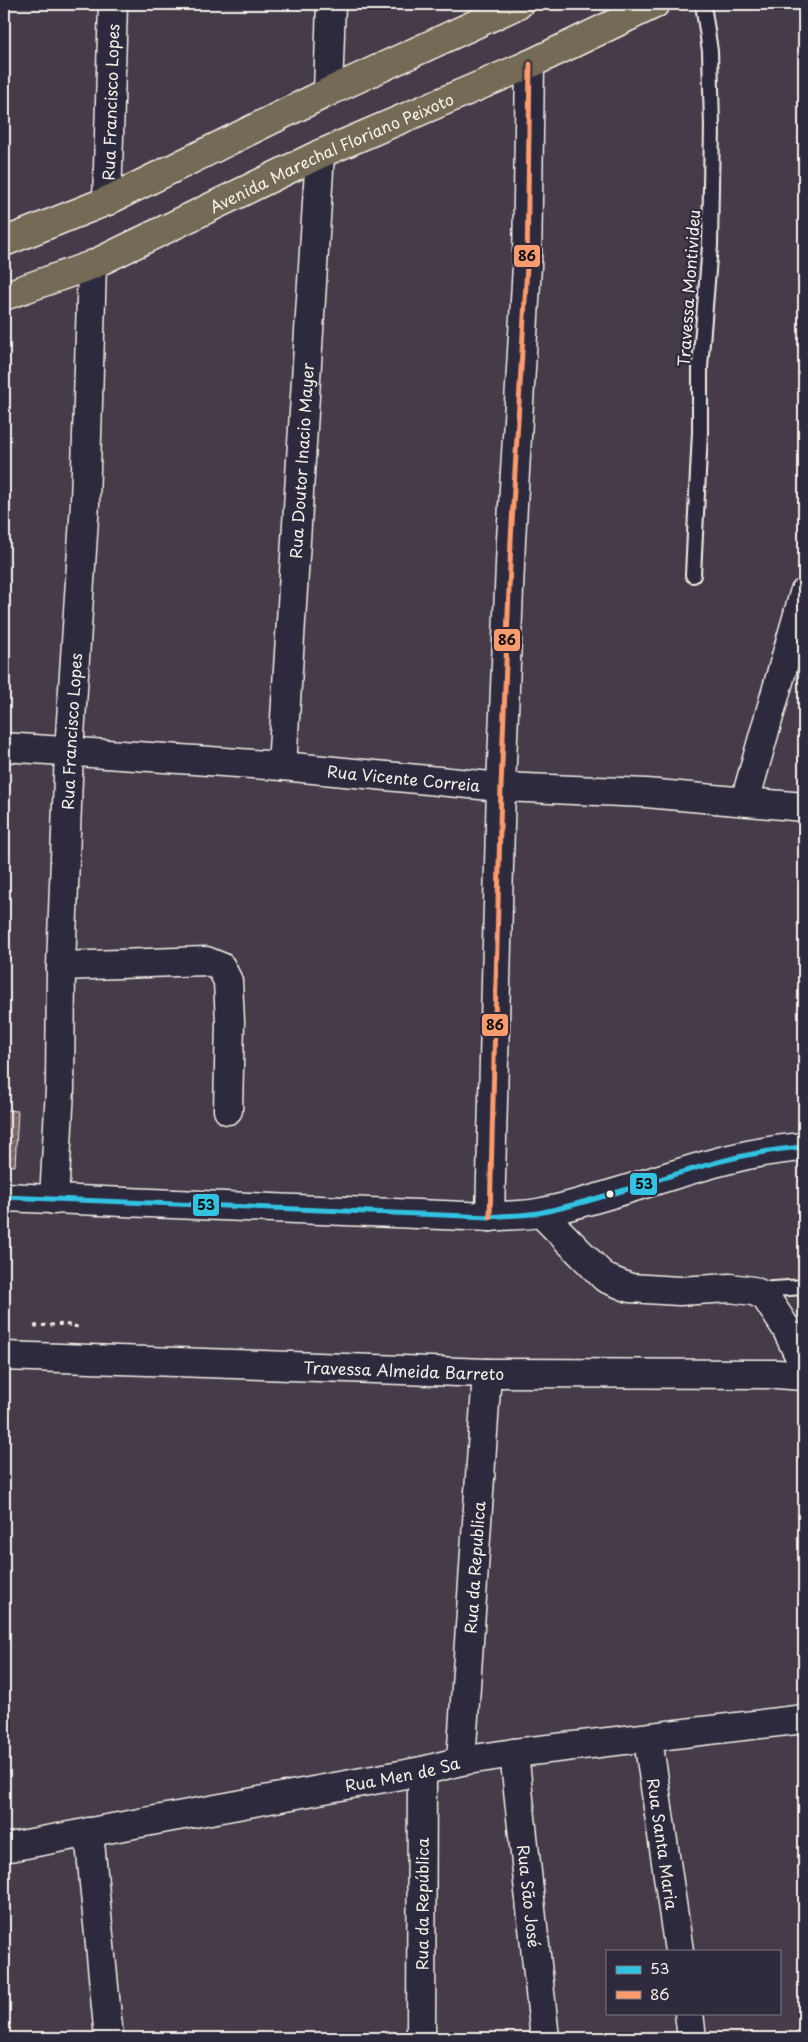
<svg xmlns="http://www.w3.org/2000/svg" width="808" height="2042" font-family="'Playpen Sans',sans-serif">
	<style>
		.building { fill: url(#building-hatch); stroke: #f4f1e8 }
		.lines { fill: none; stroke-linecap: round; stroke-linejoin: round }
		.service-casing { stroke: #f4f1e8; stroke-width: 18 }
		.minor-casing { stroke: #f4f1e8; stroke-width: 31 }
		.secondary-casing { stroke: #f4f1e8; stroke-width: 31 }
		.primary-casing { stroke: #f4f1e8; stroke-width: 31 }
		.path { stroke: #f4f1e8; stroke-width: 3; stroke-dasharray: 4 4; stroke-linecap: butt }
		.service { stroke: #2f2a3d; stroke-width: 14 }
		.minor { stroke: #2f2a3d; stroke-width: 28 }
		.secondary { stroke: #2f2a3d; stroke-width: 28 }
		.primary { stroke: #756a55; stroke-width: 28 }
		.bus-1-casing { stroke: #2f2a3d; stroke-width: 9 }
		.bus-2-casing { stroke: #2f2a3d; stroke-width: 9 }
		.bus-1 { stroke: #33c2e2; stroke-width: 5 }
		.bus-2 { stroke: #fc9b6d; stroke-width: 5 }
		.bus-dot { fill: #f4f1e8; stroke: #2f2a3d; stroke-width: 2 }
		.labels { text-anchor: middle; dominant-baseline: central; stroke-width: 4.5; stroke-linejoin: round; paint-order: stroke }
		.street-label { font-size: 16px; fill: #f4f1e8; stroke: #2f2a3d }
		.line-badge { stroke: #2f2a3d; stroke-width: 2 }
		.pale-badge-label { font-size: 14px; text-anchor: middle; font-weight: bold; fill: #111 }
	</style>
	<defs>
		<pattern id="building-hatch" width="6" height="6" patternUnits="userSpaceOnUse" patternTransform="scale(1.25)"><rect width="6" height="6" fill="#776264"/><path d="M-1 1l2-2M0 6l6-6M5 7l2-2" fill="none" stroke="#8b797a"/></pattern>
	</defs>
	<rect width="100%" height="100%" fill="#453b49"/>
	<filter id="ink" filterUnits="userSpaceOnUse"><feTurbulence type="fractalNoise" baseFrequency=".02" numOctaves="2"/><feDisplacementMap in="SourceGraphic" scale="10" xChannelSelector="R" yChannelSelector="G"/><feConvolveMatrix kernelMatrix="1 2 1 2 8 2 1 2 1" color-interpolation-filters="sRGB"/></filter>
	<g filter="url(#ink)">
		<!-- building -->
		<path class="building" d="M4,1110L18,1111L15,1166L4,1165Z"/>
		<g class="lines">
			<!-- service casing -->
			<g class="service-casing">
				<g id="service">
					<path d="M693,575L700,432V367L710,246L712,126L710,51L703,4"/>
					<path d="M759,1290L804,1287"/>
				</g>
			</g>
			<!-- minor casing -->
			<g class="minor-casing">
				<g id="minor">
					<path d="M328,92L331,4"/>
					<path id="s1" d="M107,201L113,4"/>
					<path id="s2" d="M4,747L282,766L501,787L646,793L804,807"/>
					<path id="s3" d="M282,766L320,154"/>
					<path d="M745,801L804,593"/>
					<path d="M61,966L206,961L221,967L228,981L230,1022L228,1110"/>
					<path id="s4" d="M54,1200L60,1089L61,966L69,751L85,503L92,265"/>
					<path d="M541,1213L605,1278L630,1288L679,1291L730,1288L753,1291L765,1296L786,1328L804,1366"/>
					<path d="M490,1217L501,787L511,540L527,266L530,64"/>
					<path id="s5" d="M4,1356L487,1373L777,1374L804,1376"/>
					<path id="s6" d="M648,1739L679,1951"/>
					<path id="s7" d="M514,1753L545,2038"/>
					<path id="s8" d="M461,1761L487,1373"/>
					<path d="M89,1832L109,2038"/>
					<path id="s9" d="M4,1848L422,1771L461,1761L514,1753L804,1719"/>
					<path d="M689,2013L692,2038"/>
					<path id="s10" d="M421,2038L422,1771"/>
				</g>
			</g>
			<!-- secondary casing -->
			<g class="secondary-casing">
				<path id="secondary" d="M4,1197L490,1217C507,1215 526,1216 543,1212C631,1194 714,1153 804,1147"/>
			</g>
			<!-- primary casing -->
			<g class="primary-casing">
				<g id="primary">
					<path d="M4,242L107,201L328,92L519,4"/>
					<path id="s11" d="M4,296L92,265L320,154L530,64L655,4"/>
				</g>
			</g>
			<!-- path -->
			<path class="path" d="M34,1326L64,1324L78,1327"/>
			<!-- service -->
			<use href="#service" class="service"/>
			<!-- minor -->
			<use href="#minor" class="minor"/>
			<!-- secondary -->
			<use href="#secondary" class="secondary"/>
			<!-- primary -->
			<use href="#primary" class="primary"/>
			<!-- bus-1 casing -->
			<g class="bus-1-casing">
				<path id="bus-1" d="M4,1197L490,1217C507,1215 526,1216 543,1212C631,1194 714,1153 804,1147"/>
			</g>
			<!-- bus-2 casing -->
			<g class="bus-2-casing">
				<path id="bus-2" d="M490,1217L501,787L511,540L527,266L530,64"/>
			</g>
			<!-- bus-1 -->
			<use href="#bus-1" class="bus-1"/>
			<!-- bus-2 -->
			<use href="#bus-2" class="bus-2"/>
		</g>
	</g>
	<!-- markers -->
	<circle class="bus-dot" cx="610" cy="1194" r="4.5"/>
	<g class="labels">
		<!-- street labels -->
		<g class="street-label">
			<text stroke="none"><textPath href="#s1" startOffset="99">Rua Francisco Lopes</textPath></text>
			<text stroke="none"><textPath href="#s11" startOffset="358">Avenida Marechal Floriano Peixoto</textPath></text>
			<text transform="translate(688 288) rotate(-86)">Travessa Montivideu</text>
			<text stroke="none"><textPath href="#s3" startOffset="306">Rua Doutor Inacio Mayer</textPath></text>
			<text stroke="none"><textPath href="#s4" startOffset="469">Rua Francisco Lopes</textPath></text>
			<text stroke="none"><textPath href="#s2" startOffset="401">Rua Vicente Correia</textPath></text>
			<text stroke="none"><textPath href="#s5" startOffset="400">Travessa Almeida Barreto</textPath></text>
			<text stroke="none"><textPath href="#s8" startOffset="194">Rua da Republica</textPath></text>
			<text stroke="none"><textPath href="#s9" startOffset="405">Rua Men de Sa</textPath></text>
			<text stroke="none"><textPath href="#s6" startOffset="106">Rua Santa Maria</textPath></text>
			<text stroke="none"><textPath href="#s7" startOffset="144">Rua São José</textPath></text>
			<text stroke="none"><textPath href="#s10" startOffset="134">Rua da República</textPath></text>
		</g>
	</g>
	<g class="line-badge">
		<rect x="513" y="244" width="28" height="24" rx="5" fill="#fc9b6d"/>
		<rect x="493" y="628" width="28" height="24" rx="5" fill="#fc9b6d"/>
		<rect x="481" y="1013" width="28" height="24" rx="5" fill="#fc9b6d"/>
		<rect x="629" y="1172" width="29" height="24" rx="5" fill="#33c2e2"/>
		<rect x="192" y="1193" width="28" height="24" rx="5" fill="#33c2e2"/>
	</g>
	<g class="pale-badge-label">
		<text x="527" y="261">86</text>
		<text x="507" y="645">86</text>
		<text x="495" y="1030">86</text>
		<text x="644" y="1189">53</text>
		<text x="206" y="1210">53</text>
	</g>
	<!-- margin -->
	<rect width="808" height="2042" fill="none" stroke="#2f2a3d" stroke-width="20"/>
	<rect x="10" y="10" width="788" height="2022" fill="none" stroke="#f4f1e8" stroke-width="2" filter="url(#ink)"/>
	<!-- legend -->
	<rect x="606" y="1950" width="175" height="65" fill="#2f2a3d" stroke="#7e7a81"/>
	<rect x="616" y="1966" width="25" height="8" fill="#33c2e2" stroke="#7e7a81"/>
	<text x="650" y="1974" font-size="15" fill="#f4f1e8">53</text>
	<rect x="616" y="1991" width="25" height="8" fill="#fc9b6d" stroke="#7e7a81"/>
	<text x="650" y="2000" font-size="15" fill="#f4f1e8">86</text>
</svg>
